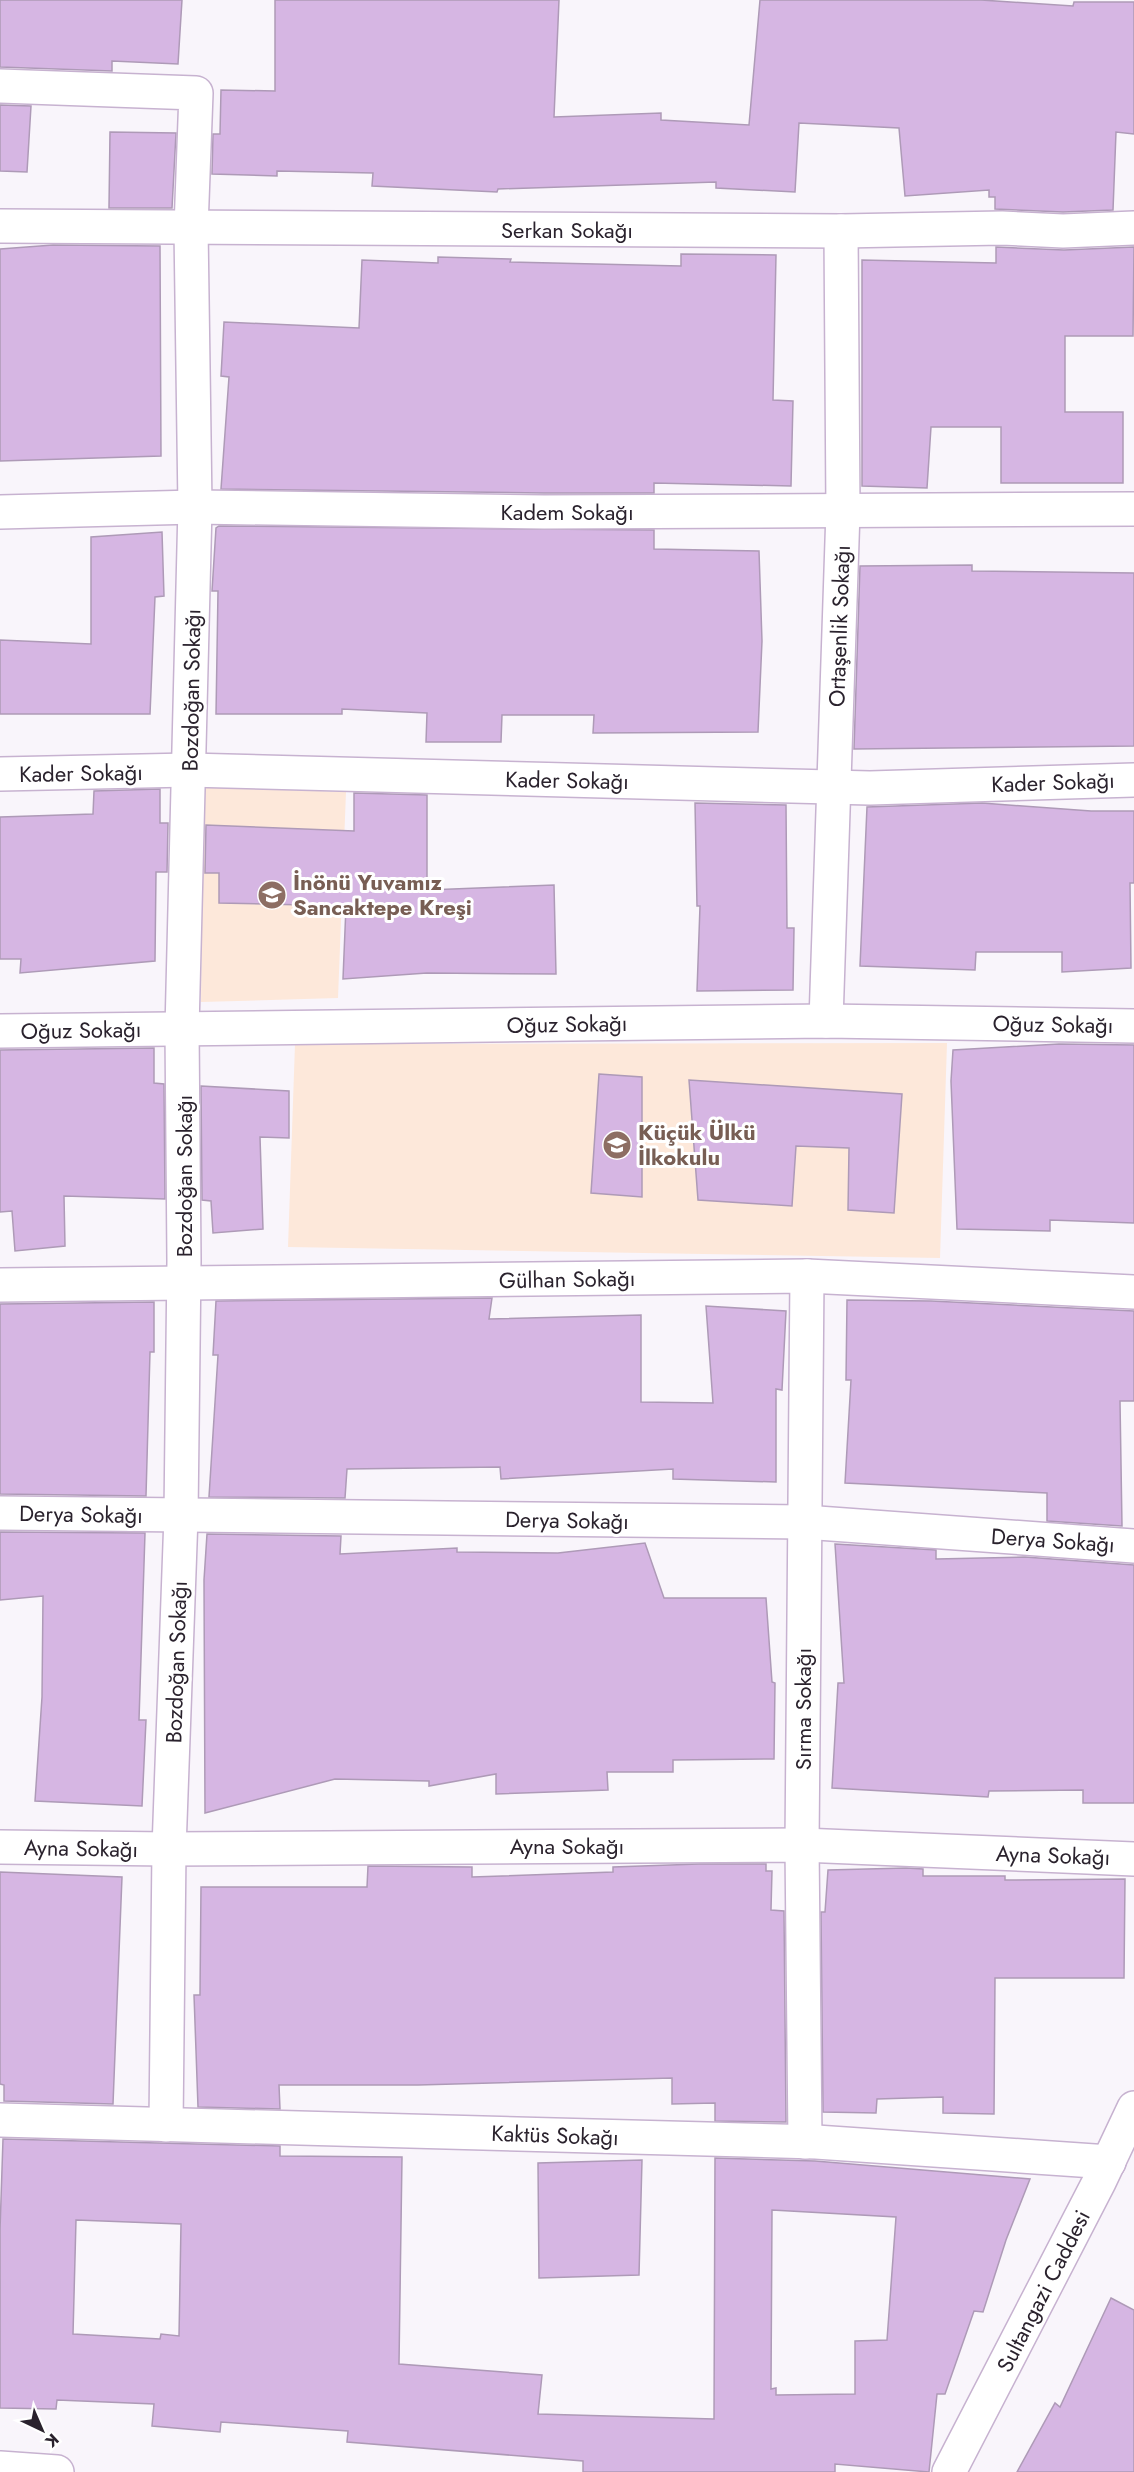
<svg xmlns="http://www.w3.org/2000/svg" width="1134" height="2472" font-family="Jost,sans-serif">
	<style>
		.education { fill: #fde8da }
		.building { fill: #d6b6e3; stroke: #ae9ab7; stroke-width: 1.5; fill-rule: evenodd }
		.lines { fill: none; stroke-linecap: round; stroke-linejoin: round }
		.street-casing { stroke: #c7b2d0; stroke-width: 36 }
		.secondary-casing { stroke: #c7b2d0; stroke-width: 36 }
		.street { stroke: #fff; stroke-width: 33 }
		.secondary { stroke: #fff; stroke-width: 33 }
		.labels { text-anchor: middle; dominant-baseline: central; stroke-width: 6; stroke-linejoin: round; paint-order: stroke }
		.street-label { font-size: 22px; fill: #2a222d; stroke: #fff }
		.education-label { font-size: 22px; font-weight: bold; fill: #785e54; stroke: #fff; text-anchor: start }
	</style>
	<rect width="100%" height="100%" fill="#f9f5fb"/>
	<!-- education -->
	<g class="education">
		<path d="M203,787L346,792L338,998L201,1002Z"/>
		<path d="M947,1043L940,1258L288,1247L295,1044Z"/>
	</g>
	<!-- building -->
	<g class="building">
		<path d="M0,0H182L178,64L112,61V71L0,67Z"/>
		<path d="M275,0H559L554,117L661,113V120L749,125L760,0H981L1073,6L1074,2H1134V134L1116,132L1113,210L1063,212L995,209V197H989V190L905,196L899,128L799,123L795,192L716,188V182L498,189L497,192L372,186L373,173L277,171V176L212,174L213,134H220L221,90L275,91Z"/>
		<path d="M0,105L31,106L27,172L0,171Z"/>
		<path d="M110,132L176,133L172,208H109Z"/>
		<path d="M53,245L160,246L161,456L0,461V249Z"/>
		<path d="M996,247L1064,250L1134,247L1133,336H1065V412H1123V483H1001V427H931L927,488L862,486V260L996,263Z"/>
		<path d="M681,254L776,255L773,400L793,401L791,486L654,483V493H544L221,489L229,377L221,376L224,322L359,328L362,260L438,263V257L511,259L510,262L681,266Z"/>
		<path d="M219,526L654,530V549L759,551L762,641L758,732L593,733L594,715H502L501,742H426L427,713L342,709V714H216L218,591H212L216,528Z"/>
		<path d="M162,532L164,596L155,597L150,714H0V640L91,644V537Z"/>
		<path d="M972,565V571L1134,573V746L854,749L860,566Z"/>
		<path d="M160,789V823H168L167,872H156L155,961L20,973L21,959H0V817L93,814L94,791Z"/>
		<path d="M354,793L427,795V890L554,885L556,974L427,973L343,979L346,906L219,903V873H205L206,825L354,831Z"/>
		<path d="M695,803L786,805L787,928H794L793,990L697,991L700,906H697Z"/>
		<path d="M982,803L1091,811H1134V883H1130L1131,968L1062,972V952H976L975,970L860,966L867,807Z"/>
		<path d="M1059,1044L1134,1045V1223L1050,1220V1231L957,1229L951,1081L953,1050Z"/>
		<path d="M154,1048V1083L164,1084L165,1199L64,1196L65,1246L15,1251L12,1211L0,1212V1050Z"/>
		<path d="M599,1074L642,1077V1197L591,1193Z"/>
		<path d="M689,1080L902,1094L894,1213L848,1210L849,1148L796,1146L792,1206L698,1200Z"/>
		<path d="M201,1086L289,1091V1138L260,1137L263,1229L213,1233L211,1201L202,1200Z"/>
		<path d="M492,1298L489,1319L641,1315V1402L713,1403L706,1306L786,1311L782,1390L776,1389V1482L673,1479V1469L501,1479L500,1467L347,1469L345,1498L209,1497L218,1355H213L216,1301Z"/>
		<path d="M847,1300L931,1301L1134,1311V1401H1120L1122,1526L1047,1521V1493L845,1483L851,1380H846Z"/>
		<path d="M154,1302V1352H150L146,1496L0,1494V1304Z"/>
		<path d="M0,1532L145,1533L139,1720H146L142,1806L35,1801L42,1697L43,1596L0,1600Z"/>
		<path d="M207,1534L341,1536L340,1554L457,1548V1552L558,1553L645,1543L664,1598H766L772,1682L775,1683L774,1759L673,1760V1772H607L608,1790L496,1794V1774L429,1786V1781L335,1779L205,1813L204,1580Z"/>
		<path d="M835,1544L936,1550V1559L1025,1557L1134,1565V1803H1083V1790L989,1791L988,1797L832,1788L838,1683H844Z"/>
		<path d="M699,1864H766V1871H772L771,1910L784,1911L786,2122L715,2121V2103L672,2104V2078L418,2085H279L280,2109L198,2107L194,1995H200L201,1887H367L368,1866L472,1867V1877L613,1872V1867Z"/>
		<path d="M906,1868L923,1869V1876H1005V1880L1125,1879L1124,1978H995L994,2114L943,2113V2097L877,2099L876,2113L823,2112L821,1912H825L828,1870Z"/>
		<path d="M0,1872L122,1877L113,2104L4,2101V2085L0,2084Z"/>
		<path d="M3,2139L280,2146V2156L402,2157L399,2364L542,2375L538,2414L714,2419L715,2158L815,2161L1030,2179L1006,2240L983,2312L974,2311L945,2394H937L929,2472L835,2464V2472H583V2461L347,2442L348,2431L221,2422L220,2432L152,2426L154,2404L57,2400L56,2409L0,2408V2230ZM772,2210L896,2217L887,2340L855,2341V2394L776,2395V2388L771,2389ZM76,2220L181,2224L179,2336L161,2334L160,2339L73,2334Z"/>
		<path d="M642,2160L639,2275L539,2278L538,2163Z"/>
		<path d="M1111,2298L1134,2310V2472H1017L1055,2403L1060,2407Z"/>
	</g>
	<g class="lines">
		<!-- street casing -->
		<g class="street-casing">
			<g id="street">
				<path d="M0,86L196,93L191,228L195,507L182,1029L184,1261L181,1516L169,1849L166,2125"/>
				<path d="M0,226L841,231L1002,228L1063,231L1134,228"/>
				<path d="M0,512L195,507L544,512L1134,509"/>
				<path d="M0,774L189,770L870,788L1134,780"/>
				<path d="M826,1021L843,511L841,231"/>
				<path d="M0,1031L826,1021L1134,1026"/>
				<path d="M0,1285L807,1276L1134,1292"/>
				<path d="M0,1847L169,1849L802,1845L1134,1859"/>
				<path d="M0,2120L816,2142L1109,2162"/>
				<path d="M805,2142L802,1845L807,1276"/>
				<path d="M0,2468L57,2472"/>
			</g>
		</g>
		<!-- secondary casing -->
		<g class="secondary-casing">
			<g id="secondary">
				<path d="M0,1513L804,1522L1134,1546"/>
				<path d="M949,2472L1099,2182L1134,2108"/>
			</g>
		</g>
		<!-- street -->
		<use href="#street" class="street"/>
		<!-- secondary -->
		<use href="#secondary" class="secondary"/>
	</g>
	<!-- icons -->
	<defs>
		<g id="school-disc" transform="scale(1.5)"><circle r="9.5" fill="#8d6e63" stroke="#fff"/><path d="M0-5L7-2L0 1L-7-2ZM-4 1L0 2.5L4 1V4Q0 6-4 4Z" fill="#fff"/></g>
	</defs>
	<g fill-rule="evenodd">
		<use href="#school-disc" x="272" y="895"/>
		<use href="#school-disc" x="617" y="1145"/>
	</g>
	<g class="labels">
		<!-- street labels -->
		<g class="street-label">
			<text x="567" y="230">Serkan Sokağı</text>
			<text x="567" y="512">Kadem Sokağı</text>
			<text transform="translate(839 626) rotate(-88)">Ortaşenlik Sokağı</text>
			<text transform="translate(191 690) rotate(-89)">Bozdoğan Sokağı</text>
			<text transform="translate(81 773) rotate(-1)">Kader Sokağı</text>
			<text transform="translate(567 780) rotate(1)">Kader Sokağı</text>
			<text transform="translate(1053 782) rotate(-2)">Kader Sokağı</text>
			<text transform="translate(567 1024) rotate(-1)">Oğuz Sokağı</text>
			<text transform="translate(1053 1024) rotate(1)">Oğuz Sokağı</text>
			<text transform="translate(81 1030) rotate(-1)">Oğuz Sokağı</text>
			<text transform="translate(184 1176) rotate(-90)">Bozdoğan Sokağı</text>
			<text transform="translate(567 1279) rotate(-1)">Gülhan Sokağı</text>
			<text transform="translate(81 1514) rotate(1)">Derya Sokağı</text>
			<text transform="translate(567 1520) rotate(1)">Derya Sokağı</text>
			<text transform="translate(1053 1540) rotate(4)">Derya Sokağı</text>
			<text transform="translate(176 1662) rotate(-88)">Bozdoğan Sokağı</text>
			<text transform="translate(803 1709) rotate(-90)">Sırma Sokağı</text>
			<text x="567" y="1846">Ayna Sokağı</text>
			<text transform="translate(81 1848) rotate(1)">Ayna Sokağı</text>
			<text transform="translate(1053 1855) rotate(2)">Ayna Sokağı</text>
			<text transform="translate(555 2135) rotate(2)">Kaktüs Sokağı</text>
			<text transform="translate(1043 2291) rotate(-63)">Sultangazi Caddesi</text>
		</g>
		<!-- education labels -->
		<g class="education-label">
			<text x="293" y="882">İnönü Yuvamız<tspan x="293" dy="25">Sancaktepe Kreşi</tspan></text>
			<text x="638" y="1132">Küçük Ülkü<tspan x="638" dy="25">İlkokulu</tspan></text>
		</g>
	</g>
	<!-- north arrow -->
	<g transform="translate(42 2430) rotate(136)" stroke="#ffffff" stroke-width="4.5" paint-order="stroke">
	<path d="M0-4.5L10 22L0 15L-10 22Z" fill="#2a222d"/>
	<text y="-9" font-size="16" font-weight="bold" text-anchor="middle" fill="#2a222d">K</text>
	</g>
</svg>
